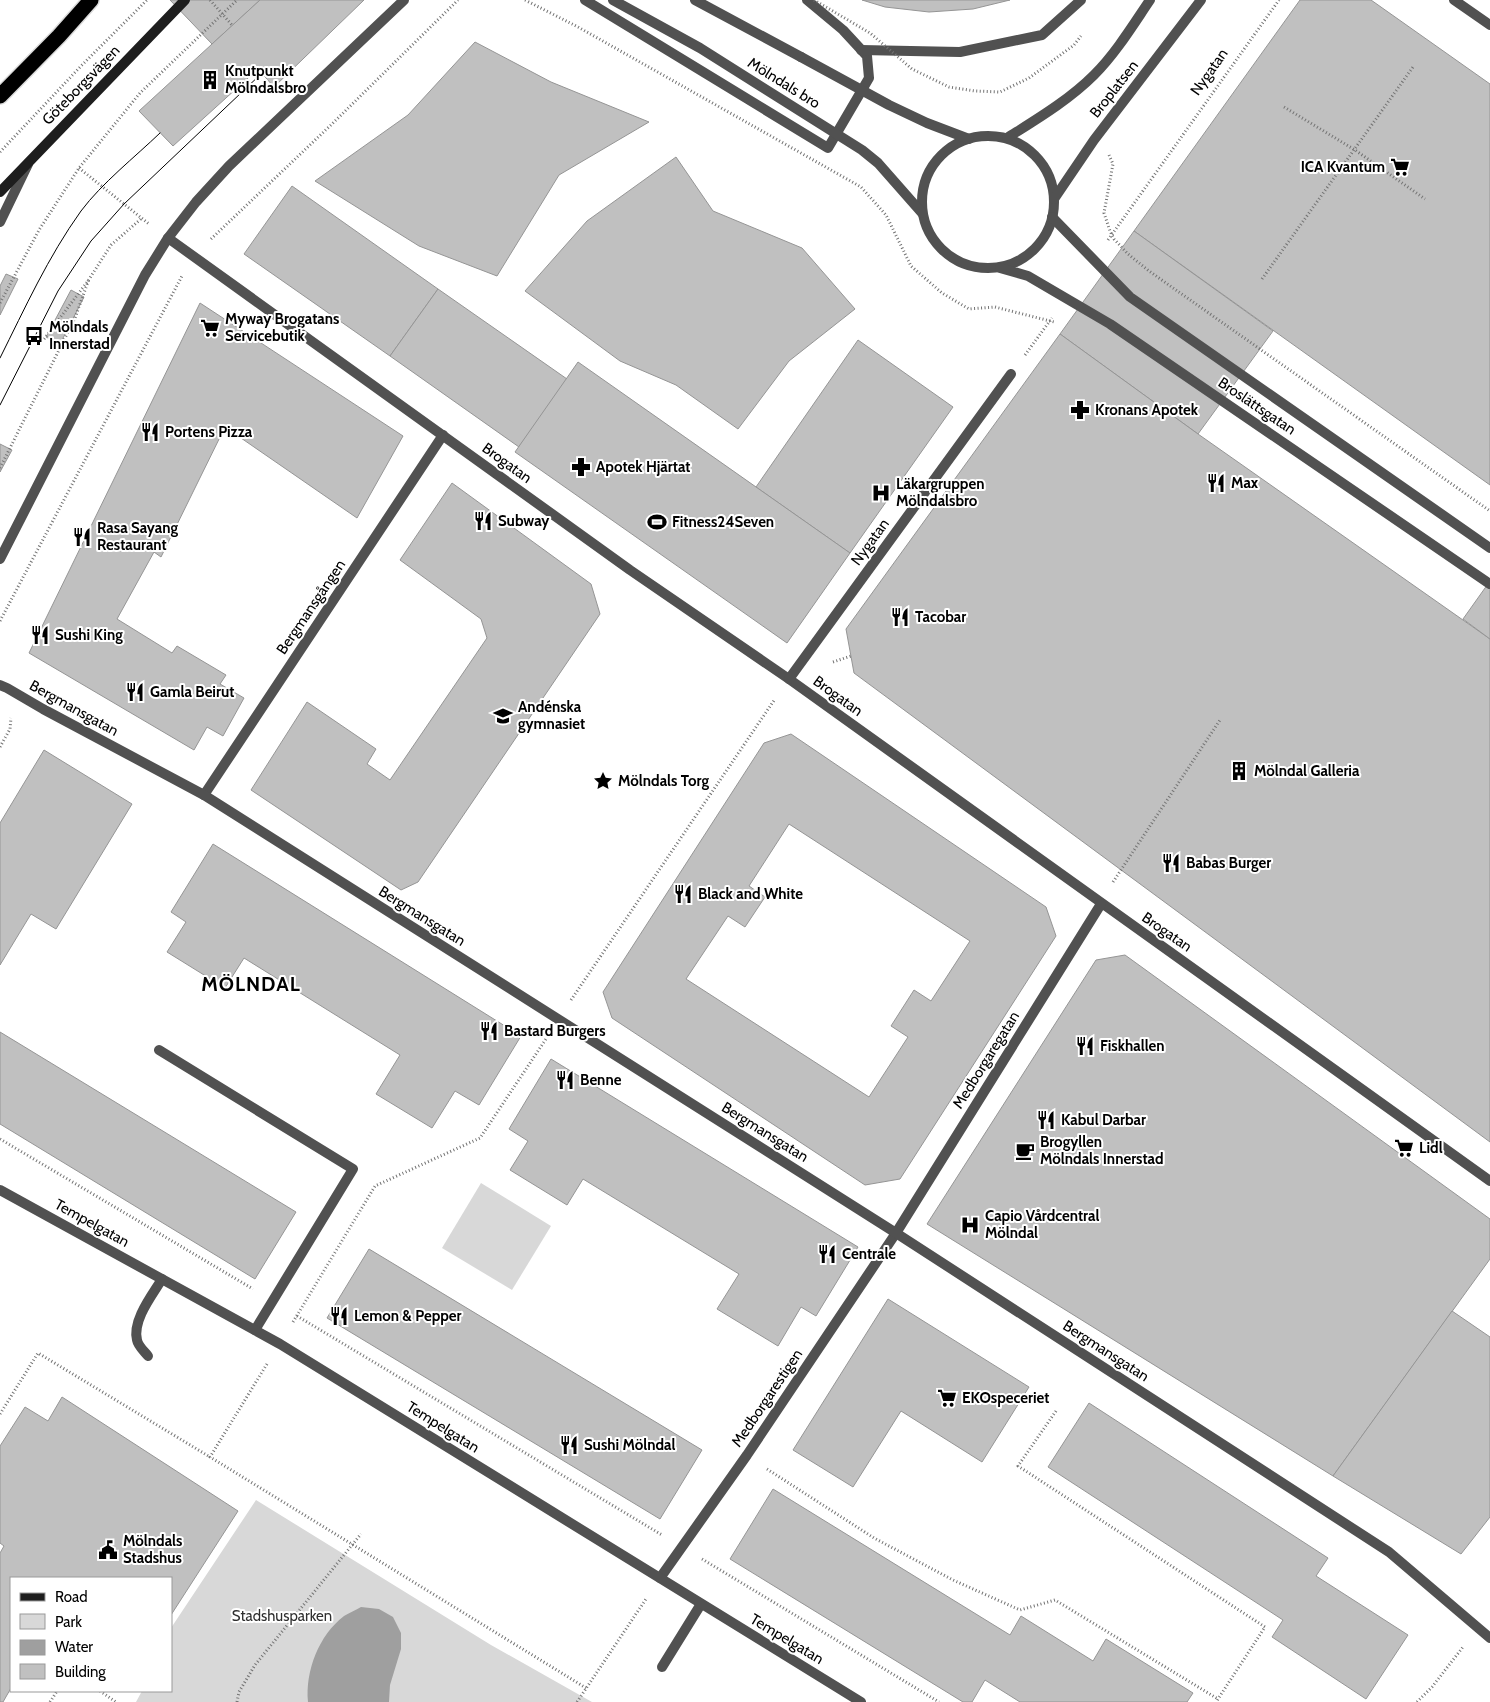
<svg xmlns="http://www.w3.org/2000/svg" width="1490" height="1702" font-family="Cabin,sans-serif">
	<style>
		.green { fill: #d8d8d8 }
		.water { fill: #9f9f9f }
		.building { fill: #c0c0c0; stroke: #959595; fill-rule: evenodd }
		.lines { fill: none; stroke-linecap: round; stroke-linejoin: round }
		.motorway-casing { stroke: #dbdbdb; stroke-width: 18 }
		.path { stroke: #737373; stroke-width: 3; stroke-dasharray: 1 2.5; stroke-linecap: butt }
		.service { stroke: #515151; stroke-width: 10 }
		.pedestrian { stroke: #515151; stroke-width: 10 }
		.minor { stroke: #515151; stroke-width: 10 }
		.tertiary { stroke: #515151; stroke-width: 10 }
		.secondary { stroke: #1e1e1e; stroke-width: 10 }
		.motorway { stroke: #000; stroke-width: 15 }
		.tram { stroke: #000; stroke-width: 1 }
		.path-bridge { stroke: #737373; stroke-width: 3; stroke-dasharray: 1 2.5; stroke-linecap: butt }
		.tertiary-bridge { stroke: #515151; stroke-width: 10 }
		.labels { text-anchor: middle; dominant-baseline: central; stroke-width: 4; stroke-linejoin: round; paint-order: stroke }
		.poi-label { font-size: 15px; font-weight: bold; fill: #000; stroke: #fff; text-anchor: start }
		.street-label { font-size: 15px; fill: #000; stroke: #fff }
		.park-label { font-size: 15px; fill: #2f2f2f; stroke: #fff }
		.district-label { font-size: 20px; font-weight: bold; letter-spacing: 1px; fill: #000; stroke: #fff }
	</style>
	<rect width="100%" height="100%" fill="#fff"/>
	<!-- green -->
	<g class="green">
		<path d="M481,1183L551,1226L512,1290L442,1248Z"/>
		<path d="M256,1500L491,1645L592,1702H136L142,1691H171V1628Z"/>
	</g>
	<!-- water -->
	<path class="water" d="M361,1607L379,1609L393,1617L401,1633V1649L390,1685L389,1702H308C305,1671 319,1635 344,1616C349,1613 356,1610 361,1607Z"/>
	<!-- building -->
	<g class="building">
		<path d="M170,0H260L212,44Z"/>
		<path d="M260,0H364L274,87L258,69L173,146L139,111Z"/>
		<path d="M862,0H1010L973,9L929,12L885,7Z"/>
		<path d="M1300,0H1371L1490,84V485L1134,231Z"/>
		<path d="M475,42L551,82L649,122L559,175L497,276L419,246L315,181L408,115Z"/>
		<path d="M676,157L713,211L802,248L855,309L789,361L738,429L676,385L620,361L525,291L587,221Z"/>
		<path d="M292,186L438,289L390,356L244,254Z"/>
		<path d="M1134,231L1273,331L1198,434L1060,334Z"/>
		<path d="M6,274L18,279L0,315V286Z"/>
		<path d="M438,289L567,379L519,447L390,356Z"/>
		<path d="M71,290L84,297L60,344L46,337Z"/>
		<path d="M200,303L403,436L357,518L225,427L161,557L154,552L117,619L172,653L177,646L226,675L220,684L244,698L223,736L207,727L194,750L29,653Z"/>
		<path d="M1060,334L1198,434L1490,639V1142L854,673L846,629Z"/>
		<path d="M858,340L953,407L850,553L756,487Z"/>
		<path d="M578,362L850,553L787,643L515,452Z"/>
		<path d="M0,444L12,450L0,472Z"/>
		<path d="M452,483L591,584L600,614L418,882L401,890L251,790L307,702L376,749L367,764L390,780L487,638L481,619L400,560Z"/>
		<path d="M1490,581V639L1463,619Z"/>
		<path d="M791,734L1046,907L1056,936L900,1179L865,1185L612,1018L603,992L764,743ZM789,824L970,941L931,1001L914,990L891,1026L908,1037L869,1097L686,979L728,916L745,927L765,897L749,886Z"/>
		<path d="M44,750L132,804L56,929L31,914L0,965V823Z"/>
		<path d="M213,844L521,1036L479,1105L455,1091L432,1128L376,1094L400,1055L244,958L225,988L167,952L186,922L171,912Z"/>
		<path d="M1125,955L1490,1219V1259L1333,1476L927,1224L1096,960Z"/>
		<path d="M0,1032L296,1212L255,1279L0,1124Z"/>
		<path d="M551,1059L858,1247L816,1316L801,1307L778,1346L717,1309L739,1274L583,1179L567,1205L510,1170L528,1141L509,1129Z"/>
		<path d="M369,1249L702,1450L660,1519L327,1318Z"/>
		<path d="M888,1299L1029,1387L982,1462L901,1411L853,1487L793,1450Z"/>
		<path d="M1452,1311L1490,1337V1517L1461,1554L1333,1476Z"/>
		<path d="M62,1397L238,1511L171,1615V1578H11V1688L3,1702H0V1553L4,1546L0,1543V1446L25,1407L48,1421Z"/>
		<path d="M1089,1403L1328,1558L1316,1576L1408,1635L1366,1699L1272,1637L1283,1620L1048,1467Z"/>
		<path d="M773,1489L1010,1635L1021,1616L1093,1661L1106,1639L1193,1693L1187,1702H1020L985,1680L972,1702H963L730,1559Z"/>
	</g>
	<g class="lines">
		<!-- motorway casing -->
		<g class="motorway-casing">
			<path id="motorway" d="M0,96L59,36L91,0"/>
		</g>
		<!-- path -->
		<g class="path">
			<path d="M210,0L232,25"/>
			<path d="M1029,78L1074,45L1081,36"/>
			<path d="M1284,107L1355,150L1425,199"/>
			<path d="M0,152L82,65L147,0"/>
			<path d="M79,168L149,224"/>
			<path d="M211,239L332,124L458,0"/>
			<path d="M1108,240L1279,0"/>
			<path d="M1262,279L1413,67"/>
			<path d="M0,303L39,230L79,168L140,93L237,0"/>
			<path d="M44,339L88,281L111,245L142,218"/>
			<path d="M1025,355L1052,318"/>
			<path d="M0,468L75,318L89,279"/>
			<path d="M0,621L182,276"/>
			<path d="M833,662L851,656"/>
			<path d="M0,747L10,729L11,718"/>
			<path d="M1113,882L1220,720"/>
			<path d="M571,1000L775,699"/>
			<path d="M0,1139L253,1289"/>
			<path d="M297,1316L662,1535"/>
			<path d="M293,1322L375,1186L480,1138L546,1039"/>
			<path d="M267,1364L210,1457L586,1688"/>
			<path d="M1056,1411L1018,1466L1265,1627L1216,1702"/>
			<path d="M0,1414L38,1353L210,1457"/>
			<path d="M767,1469L874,1538L953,1580L1020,1610L1055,1600L1218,1699"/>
			<path d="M702,1559L939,1702"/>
			<path d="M100,1691L116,1702"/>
			<path d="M50,1702L57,1691"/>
			<path d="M237,1702L239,1692L255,1665L361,1534"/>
			<path d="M577,1702L646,1599"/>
			<path d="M1417,1702L1432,1687L1463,1647"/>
		</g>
		<!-- service -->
		<g class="service">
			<path d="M585,0L828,148L869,78L867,56L843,30L807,0"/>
			<path d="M861,50L960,52L1042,35L1081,0"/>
			<path d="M0,222L28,164"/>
			<path d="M0,559L145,275L168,238L196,202L229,166L404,0"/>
			<path d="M159,1050L353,1169L255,1330"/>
			<path d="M148,1356C144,1351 138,1346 137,1340C132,1320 153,1294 162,1279"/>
			<path d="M662,1667L701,1604"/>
		</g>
		<!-- pedestrian -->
		<g class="pedestrian">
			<path d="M168,238L630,570L789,679L1490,1181"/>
			<path d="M789,679L1011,374"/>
			<path d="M204,795L443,435"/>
			<path d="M660,1578L747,1455L896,1233L1101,904"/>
		</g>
		<!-- minor -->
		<g class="minor">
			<path d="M1454,0L1490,25"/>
			<path d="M0,685L7,688L43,709L204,795L896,1233L1389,1552L1490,1638"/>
			<path d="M0,1190L280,1344L861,1702"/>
		</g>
		<!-- tertiary -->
		<g class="tertiary">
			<path d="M695,0L801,57"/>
			<circle cx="988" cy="202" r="66"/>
			<path d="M1007,138C1037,119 1069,100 1094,75C1116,53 1133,25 1150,0"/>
			<path d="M1054,199L1094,140L1201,0"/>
		</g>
		<!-- secondary -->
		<path class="secondary" d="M0,192L185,0"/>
		<!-- motorway -->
		<use href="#motorway" class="motorway"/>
		<!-- tram -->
		<g class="tram">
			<path d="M0,358C25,308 48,257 81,211C102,183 135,157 160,133"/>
			<path d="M0,405L58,291L91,241L124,204L262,73"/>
		</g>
		<!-- path-bridge -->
		<g class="path-bridge">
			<path d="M525,0L578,27L861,187L886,215L911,266L942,293L969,309L995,307L1054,322"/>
			<path d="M814,0L870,33L912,69L949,87L975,91L1000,92L1029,78"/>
			<path d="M1109,155L1113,164L1104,213L1110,231L1114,239L1128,254L1149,271L1490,511"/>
		</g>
		<!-- tertiary-bridge -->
		<g class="tertiary-bridge">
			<path d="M613,0L700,48L862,150L878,163L922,213"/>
			<path d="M801,57L889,105L927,123L969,139"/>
			<path d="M1052,217L1130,297L1490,548"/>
			<path d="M1000,268L1028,276L1110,324L1490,584"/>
		</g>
	</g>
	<!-- icons -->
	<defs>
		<g id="building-bare" transform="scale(1.5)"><path d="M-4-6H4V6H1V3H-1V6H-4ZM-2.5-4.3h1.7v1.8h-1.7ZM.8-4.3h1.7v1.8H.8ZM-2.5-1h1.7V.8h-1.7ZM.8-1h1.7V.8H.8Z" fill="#000" stroke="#fff" stroke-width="2.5" paint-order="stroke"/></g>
		<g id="supermarket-bare" transform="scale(1.5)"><path d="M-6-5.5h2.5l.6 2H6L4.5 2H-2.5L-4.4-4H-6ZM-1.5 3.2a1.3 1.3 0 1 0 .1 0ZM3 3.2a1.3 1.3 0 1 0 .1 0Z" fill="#000" stroke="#fff" stroke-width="2.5" paint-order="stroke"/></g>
		<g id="bus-bare" transform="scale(1.5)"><path d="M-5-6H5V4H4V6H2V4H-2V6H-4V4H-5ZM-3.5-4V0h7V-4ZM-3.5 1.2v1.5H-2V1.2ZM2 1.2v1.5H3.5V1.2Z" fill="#000" stroke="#fff" stroke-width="2.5" paint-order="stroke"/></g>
		<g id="pharmacy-bare" transform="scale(1.5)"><path d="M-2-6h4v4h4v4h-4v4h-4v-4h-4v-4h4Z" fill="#000" stroke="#fff" stroke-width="2.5" paint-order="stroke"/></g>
		<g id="restaurant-bare" transform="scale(1.5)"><path d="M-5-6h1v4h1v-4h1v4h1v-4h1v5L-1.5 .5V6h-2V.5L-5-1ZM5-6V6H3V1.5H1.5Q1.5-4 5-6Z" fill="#000" stroke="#fff" stroke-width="2.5" paint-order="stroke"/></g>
		<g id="hospital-bare" transform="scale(1.5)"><path d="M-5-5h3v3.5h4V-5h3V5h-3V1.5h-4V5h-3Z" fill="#000" stroke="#fff" stroke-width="2.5" paint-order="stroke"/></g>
		<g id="stadium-bare" transform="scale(1.5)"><path d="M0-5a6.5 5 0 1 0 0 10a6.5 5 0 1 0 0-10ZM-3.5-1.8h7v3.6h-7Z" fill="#000" stroke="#fff" stroke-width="2.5" paint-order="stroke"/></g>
		<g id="school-bare" transform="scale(1.5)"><path d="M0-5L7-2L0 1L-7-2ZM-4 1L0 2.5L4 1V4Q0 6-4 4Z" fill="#000" stroke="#fff" stroke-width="2.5" paint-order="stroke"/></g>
		<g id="sight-bare" transform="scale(1.5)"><path d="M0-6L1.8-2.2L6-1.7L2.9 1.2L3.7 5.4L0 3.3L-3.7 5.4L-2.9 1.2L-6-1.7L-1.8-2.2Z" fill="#000" stroke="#fff" stroke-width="2.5" paint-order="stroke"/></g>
		<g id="cafe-bare" transform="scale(1.5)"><path d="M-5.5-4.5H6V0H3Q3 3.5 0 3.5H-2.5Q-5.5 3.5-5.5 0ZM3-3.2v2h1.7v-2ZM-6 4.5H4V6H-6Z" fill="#000" stroke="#fff" stroke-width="2.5" paint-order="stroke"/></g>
		<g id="civic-bare" transform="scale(1.5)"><path d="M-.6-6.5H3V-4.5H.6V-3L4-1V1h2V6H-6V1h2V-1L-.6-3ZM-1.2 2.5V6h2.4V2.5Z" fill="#000" stroke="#fff" stroke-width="2.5" paint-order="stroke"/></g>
	</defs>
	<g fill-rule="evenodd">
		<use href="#building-bare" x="210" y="80"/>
		<use href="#supermarket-bare" x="1400" y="167"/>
		<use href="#supermarket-bare" x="210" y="328"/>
		<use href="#bus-bare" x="34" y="336"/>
		<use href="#pharmacy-bare" x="1080" y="410"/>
		<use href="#restaurant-bare" x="150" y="432"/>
		<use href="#pharmacy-bare" x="581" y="467"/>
		<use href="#restaurant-bare" x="1216" y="483"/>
		<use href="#hospital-bare" x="881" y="493"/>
		<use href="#restaurant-bare" x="483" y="521"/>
		<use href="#stadium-bare" x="657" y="522"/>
		<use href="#restaurant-bare" x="82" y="537"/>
		<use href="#restaurant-bare" x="900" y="617"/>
		<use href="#restaurant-bare" x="40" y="635"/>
		<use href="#restaurant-bare" x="135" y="692"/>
		<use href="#school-bare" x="503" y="716"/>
		<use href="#building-bare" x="1239" y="771"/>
		<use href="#sight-bare" x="603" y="781"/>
		<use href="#restaurant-bare" x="1171" y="863"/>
		<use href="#restaurant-bare" x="683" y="894"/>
		<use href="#restaurant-bare" x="489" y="1031"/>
		<use href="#restaurant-bare" x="1085" y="1046"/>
		<use href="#restaurant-bare" x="565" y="1080"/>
		<use href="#restaurant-bare" x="1046" y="1120"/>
		<use href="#supermarket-bare" x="1404" y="1148"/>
		<use href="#cafe-bare" x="1025" y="1151"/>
		<use href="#hospital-bare" x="970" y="1225"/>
		<use href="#restaurant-bare" x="827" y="1254"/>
		<use href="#restaurant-bare" x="339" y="1316"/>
		<use href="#supermarket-bare" x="947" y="1398"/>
		<use href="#restaurant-bare" x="569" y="1445"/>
		<use href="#civic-bare" x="108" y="1550"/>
	</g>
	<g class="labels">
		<!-- poi labels -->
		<g class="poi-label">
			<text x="225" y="71">Knutpunkt<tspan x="225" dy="17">Mölndalsbro</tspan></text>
			<text x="1385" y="167" text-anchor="end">ICA Kvantum</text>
			<text x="225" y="319">Myway Brogatans<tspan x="225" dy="17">Servicebutik</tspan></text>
			<text x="49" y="327">Mölndals<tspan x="49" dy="17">Innerstad</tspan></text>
			<text x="1095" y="410">Kronans Apotek</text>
			<text x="165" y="432">Portens Pizza</text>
			<text x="596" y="467">Apotek Hjärtat</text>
			<text x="1231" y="483">Max</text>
			<text x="896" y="484">Läkargruppen<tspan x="896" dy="17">Mölndalsbro</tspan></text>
			<text x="498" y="521">Subway</text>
			<text x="672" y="522">Fitness24Seven</text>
			<text x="97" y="528">Rasa Sayang<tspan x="97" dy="17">Restaurant</tspan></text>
			<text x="915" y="617">Tacobar</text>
			<text x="55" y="635">Sushi King</text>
			<text x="150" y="692">Gamla Beirut</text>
			<text x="518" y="707">Andénska<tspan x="518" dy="17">gymnasiet</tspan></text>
			<text x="1254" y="771">Mölndal Galleria</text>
			<text x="618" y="781">Mölndals Torg</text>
			<text x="1186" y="863">Babas Burger</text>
			<text x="698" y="894">Black and White</text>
			<text x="504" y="1031">Bastard Burgers</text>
			<text x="1100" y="1046">Fiskhallen</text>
			<text x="580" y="1080">Benne</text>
			<text x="1061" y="1120">Kabul Darbar</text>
			<text x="1040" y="1142">Brogyllen<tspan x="1040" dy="17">Mölndals Innerstad</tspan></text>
			<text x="1419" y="1148">Lidl</text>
			<text x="985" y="1216">Capio Vårdcentral<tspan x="985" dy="17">Mölndal</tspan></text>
			<text x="842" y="1254">Centrale</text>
			<text x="354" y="1316">Lemon &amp; Pepper</text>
			<text x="962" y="1398">EKOspeceriet</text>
			<text x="584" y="1445">Sushi Mölndal</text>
			<text x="123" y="1541">Mölndals<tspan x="123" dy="17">Stadshus</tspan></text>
		</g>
		<!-- street labels -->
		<g class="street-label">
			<text transform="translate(1209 72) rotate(-55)">Nygatan</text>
			<text transform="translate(784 83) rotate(32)">Mölndals bro</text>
			<text transform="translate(81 85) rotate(-46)">Göteborgsvägen</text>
			<text transform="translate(1114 89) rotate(-52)">Broplatsen</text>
			<text transform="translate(1257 406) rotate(34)">Broslättsgatan</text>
			<text transform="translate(507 463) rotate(36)">Brogatan</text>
			<text transform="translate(870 542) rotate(-54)">Nygatan</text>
			<text transform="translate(311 607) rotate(-56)">Bergmansgången</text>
			<text transform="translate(838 696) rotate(36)">Brogatan</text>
			<text transform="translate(74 708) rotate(29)">Bergmansgatan</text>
			<text transform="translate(422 916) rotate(32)">Bergmansgatan</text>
			<text transform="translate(1167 932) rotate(35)">Brogatan</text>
			<text transform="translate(986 1060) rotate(-58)">Medborgaregatan</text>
			<text transform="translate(765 1132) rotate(32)">Bergmansgatan</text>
			<text transform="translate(92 1223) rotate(29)">Tempelgatan</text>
			<text transform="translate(1106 1351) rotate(33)">Bergmansgatan</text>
			<text transform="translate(767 1398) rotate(-56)">Medborgarestigen</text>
			<text transform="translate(443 1427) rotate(32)">Tempelgatan</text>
			<text transform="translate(787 1639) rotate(31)">Tempelgatan</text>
		</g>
		<!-- park labels -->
		<g class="park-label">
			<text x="282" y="1616">Stadshusparken</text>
		</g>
		<!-- district labels -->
		<g class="district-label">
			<text x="251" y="984">MÖLNDAL</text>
		</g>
	</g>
	<!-- legend -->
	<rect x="10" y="1577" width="162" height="115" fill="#ffffff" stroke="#999999"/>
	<rect x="20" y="1593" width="25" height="8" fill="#1e1e1e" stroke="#999999"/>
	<text x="55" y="1602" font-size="15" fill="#000000">Road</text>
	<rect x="20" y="1614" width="25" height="15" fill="#d8d8d8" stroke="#999999"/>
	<text x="55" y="1627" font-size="15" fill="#000000">Park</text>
	<rect x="20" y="1640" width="25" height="15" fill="#9f9f9f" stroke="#999999"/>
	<text x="55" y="1652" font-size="15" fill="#000000">Water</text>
	<rect x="20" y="1664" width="25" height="15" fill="#c0c0c0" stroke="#999999"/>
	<text x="55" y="1677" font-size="15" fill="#000000">Building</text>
</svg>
